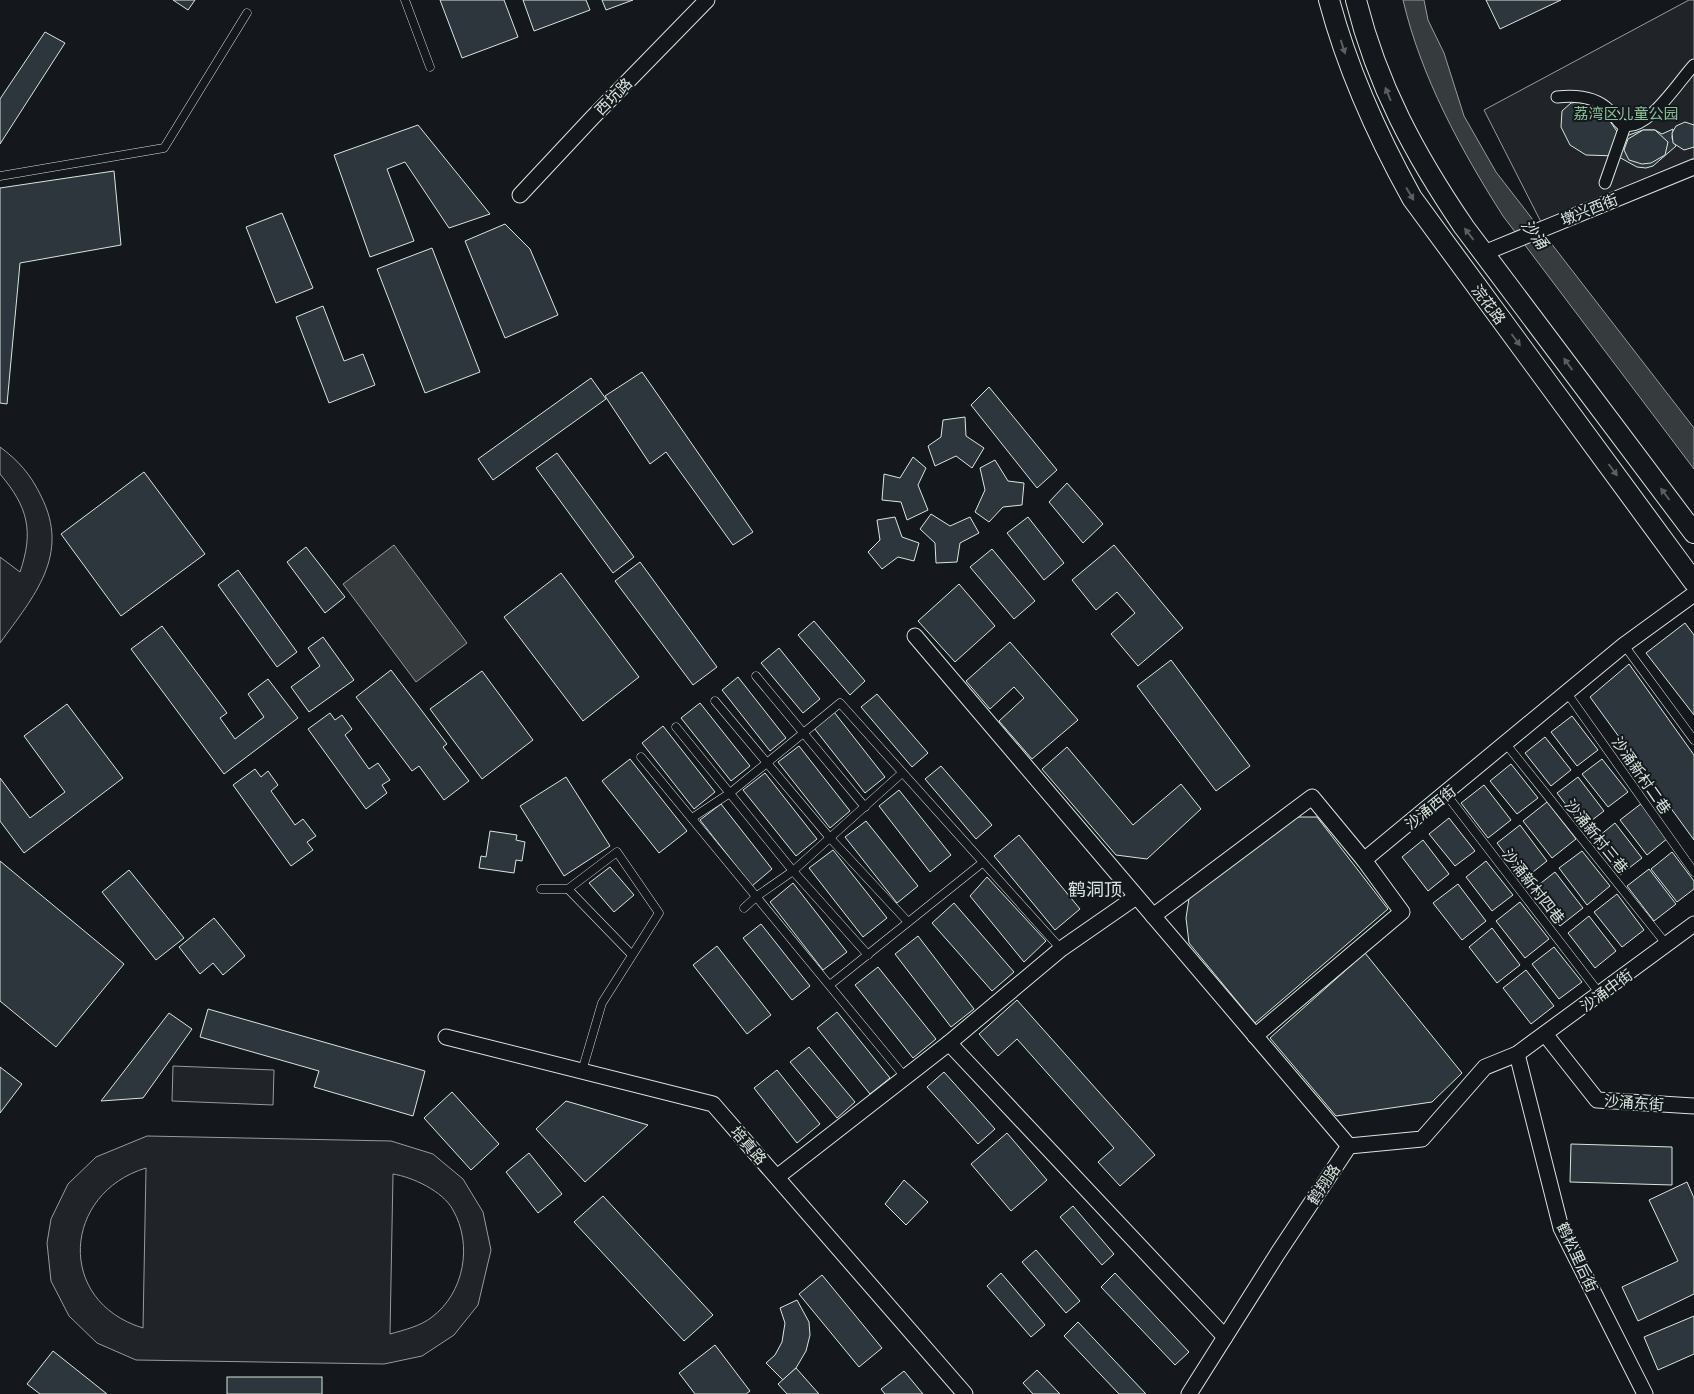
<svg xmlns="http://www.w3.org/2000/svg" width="1694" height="1394" font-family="'Golos Text','Noto Sans SC',sans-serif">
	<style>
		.green { fill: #202428; stroke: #939e99; fill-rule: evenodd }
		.water { fill: #363b3e; stroke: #939e99 }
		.building { fill: #2c363c; stroke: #d8e6dc }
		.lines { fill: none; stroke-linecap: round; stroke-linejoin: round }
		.service-casing { stroke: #d8e6dc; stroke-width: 9 }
		.pedestrian-casing { stroke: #d8e6dc; stroke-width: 13 }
		.minor-casing { stroke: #d8e6dc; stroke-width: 17 }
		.secondary-casing { stroke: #d8e6dc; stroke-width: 22 }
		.service { stroke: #14181c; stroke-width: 8 }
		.pedestrian { stroke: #14181c; stroke-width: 11 }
		.minor { stroke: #14181c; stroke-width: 15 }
		.secondary { stroke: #14181c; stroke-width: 20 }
		.oneway { fill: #59605f }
		.labels { text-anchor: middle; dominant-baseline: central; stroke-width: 4; stroke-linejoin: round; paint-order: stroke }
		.street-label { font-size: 15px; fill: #d8e6dc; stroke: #14181c }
		.park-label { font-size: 15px; fill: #8ac095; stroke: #14181c }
		.water-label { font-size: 16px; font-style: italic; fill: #d8e6dc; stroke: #14181c }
		.quarter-label { font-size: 18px; fill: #d8e6dc; stroke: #14181c }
	</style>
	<rect width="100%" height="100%" fill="#14181c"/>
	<!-- green -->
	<g class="green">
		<path d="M1689,0H1694V158L1541,222L1484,110Z"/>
		<path d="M0,447C19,461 31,475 41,496C71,555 34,596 0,643V557L20,572C34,531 28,507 0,474Z"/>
		<path d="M173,1066L274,1070L273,1105L172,1101Z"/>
		<path d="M147,1136L391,1141L433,1154L463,1179L483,1212L491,1250L478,1305L454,1335L422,1356L384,1364L136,1360L97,1343L69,1316L51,1281L47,1243L51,1219L68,1184L96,1157ZM146,1168L143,1328C55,1301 63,1193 146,1168ZM393,1174C412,1177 443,1191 453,1210C473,1245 464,1293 432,1317C421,1326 404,1330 390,1334Z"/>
	</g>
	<!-- water -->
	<g class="water">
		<path d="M1403,0H1424L1428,20L1444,53L1464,116L1496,172L1694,428V469L1503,216C1461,150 1421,77 1403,0Z"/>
		<path d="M394,545L467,643L416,682L343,584Z"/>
	</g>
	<!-- building -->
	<g class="building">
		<path d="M173,0H195L188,10Z"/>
		<path d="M440,0H504L518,37L462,58Z"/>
		<path d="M523,0H586L590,10L534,31Z"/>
		<path d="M602,0H633L606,10Z"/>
		<path d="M1486,0H1561L1500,29Z"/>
		<path d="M45,32L65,43L0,144V99Z"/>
		<path d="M1578,102L1594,104L1603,111L1618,133L1626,136L1643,130H1655L1662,134L1673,129L1672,138L1676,146L1653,166L1646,168L1637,167L1617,156L1586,155L1570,145L1561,127L1562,111L1571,103Z"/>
		<path d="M1685,122L1694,125V147L1684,150L1673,143L1672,133L1676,126Z"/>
		<path d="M418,125L490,214L449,228L405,162L387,169L414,241L370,257L334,155Z"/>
		<path d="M1643,130H1655L1668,142L1665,155L1651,163L1642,164L1629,160L1624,150L1628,139Z"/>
		<path d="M114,171L121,245L20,263L7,404L0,403V188Z"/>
		<path d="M282,213L313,288L276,303L246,227Z"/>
		<path d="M505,224L530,249L558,315L505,338L465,241Z"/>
		<path d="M432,248L480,372L425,393L377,269Z"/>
		<path d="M323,306L344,361L363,354L375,385L329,403L296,317Z"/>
		<path d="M642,372L753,532L733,545L666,452L650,464L605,396Z"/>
		<path d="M591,378L606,399L493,480L478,459Z"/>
		<path d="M989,387L1057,470L1037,488L971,405Z"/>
		<path d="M965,417L966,436L984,448L972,468L956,456L935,466L928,446L941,437L943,420Z"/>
		<path d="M557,453L634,557L613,573L536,468Z"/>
		<path d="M913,457L926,468L918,485L928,510L907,520L901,502L882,500L884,474L900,478Z"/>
		<path d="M995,460L1008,481L1024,483L1022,505L1003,507L989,522L975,512L985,490L980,468Z"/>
		<path d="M144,472L205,554L121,616L61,534Z"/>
		<path d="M1067,483L1103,524L1083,543L1049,502Z"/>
		<path d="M931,514L950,526L970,517L979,533L960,543L957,562L936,563L935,543L920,529Z"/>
		<path d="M895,517L902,537L919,543L914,561L898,557L882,569L868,552L880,540L877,520Z"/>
		<path d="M1028,517L1064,563L1044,580L1007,533Z"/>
		<path d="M1114,545L1183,628L1138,666L1111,634L1135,613L1117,592L1096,610L1072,580Z"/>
		<path d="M306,547L345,597L325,613L287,562Z"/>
		<path d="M992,549L1035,601L1014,619L970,567Z"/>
		<path d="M640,562L717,667L693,685L615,581Z"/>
		<path d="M238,570L297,652L277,667L218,585Z"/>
		<path d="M561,573L639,677L583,721L504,617Z"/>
		<path d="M959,584L995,626L955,662L918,621Z"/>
		<path d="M814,621L865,681L850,695L798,635Z"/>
		<path d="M1685,623L1694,635V715L1646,653Z"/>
		<path d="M162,626L227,713L220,718L235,739L264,717L248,694L268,679L298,718L224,774L131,649Z"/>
		<path d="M323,637L354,680L309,712L291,687L320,666L308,648Z"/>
		<path d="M1010,642L1078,720L1032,759L999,721L1024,698L1014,687L990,709L966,681Z"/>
		<path d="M779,648L820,699L803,713L761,663Z"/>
		<path d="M1171,660L1250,766L1216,791L1137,686Z"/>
		<path d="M1629,664L1694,755V840L1590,697Z"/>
		<path d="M391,670L447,744L443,747L469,781L444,800L419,766L412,771L356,697Z"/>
		<path d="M482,671L533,740L482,779L430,709Z"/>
		<path d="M738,677L786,738L770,751L722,690Z"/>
		<path d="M877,694L928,753L912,767L861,707Z"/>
		<path d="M700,703L750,766L731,781L681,718Z"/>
		<path d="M67,704L123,778L24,853L0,821V778L30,818L65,792L24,736Z"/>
		<path d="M834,712L885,777L865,793L814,728Z"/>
		<path d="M330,713L335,720L342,715L352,729L345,735L369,769L378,763L390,780L382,785L387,793L366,809L308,729Z"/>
		<path d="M1572,716L1598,750L1577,766L1551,732Z"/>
		<path d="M663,726L715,792L694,809L642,743Z"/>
		<path d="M1545,737L1571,770L1551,786L1525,753Z"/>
		<path d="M799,746L850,811L830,828L778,762Z"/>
		<path d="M1067,747L1133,825L1181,784L1201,809L1147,859L1116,855L1042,769Z"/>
		<path d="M630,759L687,831L659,853L602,781Z"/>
		<path d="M1602,759L1628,792L1608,807L1582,774Z"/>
		<path d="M1511,764L1538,798L1517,814L1490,781Z"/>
		<path d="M941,766L992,825L976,839L925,779Z"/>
		<path d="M255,769L261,777L268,771L278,785L271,791L295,825L303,819L316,836L307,842L313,850L291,866L233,785Z"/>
		<path d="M765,773L817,839L796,856L743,790Z"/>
		<path d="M566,777L610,846L564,876L520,806Z"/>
		<path d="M1578,777L1604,811L1583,827L1557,793Z"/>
		<path d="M1484,785L1511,820L1488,838L1461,803Z"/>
		<path d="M899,790L951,855L930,872L879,806Z"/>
		<path d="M1547,802L1576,839L1552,858L1523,821Z"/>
		<path d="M1642,803L1668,838L1647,855L1620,820Z"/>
		<path d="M721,804L772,869L752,886L700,820Z"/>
		<path d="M1296,817H1317L1388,909L1255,1023L1189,943L1186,918L1190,892Z"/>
		<path d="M1449,818L1475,851L1455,866L1429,834Z"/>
		<path d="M866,821L918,886L897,903L845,837Z"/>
		<path d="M1615,823L1642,858L1620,875L1594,840Z"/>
		<path d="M1520,825L1547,861L1524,879L1497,843Z"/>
		<path d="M490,831L517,835L516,840L525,842L522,861L516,860L514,873L479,868L481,856L486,857Z"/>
		<path d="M1019,835L1080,909L1055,930L994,856Z"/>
		<path d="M1423,840L1449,874L1428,891L1402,857Z"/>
		<path d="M833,850L887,918L863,937L809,868Z"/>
		<path d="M1582,851L1610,886L1587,905L1559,868Z"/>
		<path d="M1672,852L1694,881V889L1677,902L1651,869Z"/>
		<path d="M0,861L124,964L56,1047L0,1001Z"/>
		<path d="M1486,861L1513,895L1492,911L1466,877Z"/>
		<path d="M610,867L634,895L614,912L589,883Z"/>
		<path d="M1649,869L1676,904L1654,921L1627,886Z"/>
		<path d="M129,870L184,938L156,960L102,892Z"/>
		<path d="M1555,872L1583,908L1560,926L1532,890Z"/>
		<path d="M987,877L1046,941L1024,962L970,896Z"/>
		<path d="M793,883L847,952L823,970L770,902Z"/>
		<path d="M1458,884L1486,921L1462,940L1433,903Z"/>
		<path d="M1617,894L1644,930L1622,947L1594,912Z"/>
		<path d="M1520,902L1549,939L1525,958L1496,921Z"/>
		<path d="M954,903L1014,972L992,991L932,923Z"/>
		<path d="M1589,916L1616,951L1595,968L1568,933Z"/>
		<path d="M214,918L245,956L223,975L213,963L200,974L179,947Z"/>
		<path d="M761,924L810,986L792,1000L743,938Z"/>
		<path d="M1492,928L1520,965L1497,983L1469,947Z"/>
		<path d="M918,936L974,1009L951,1027L895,954Z"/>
		<path d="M717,946L771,1015L747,1034L693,965Z"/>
		<path d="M1554,947L1582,982L1559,999L1532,964Z"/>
		<path d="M1365,953L1462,1073L1432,1102L1336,1116L1270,1038Z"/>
		<path d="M878,967L936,1039L913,1058L855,985Z"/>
		<path d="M1526,970L1554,1006L1531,1024L1503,988Z"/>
		<path d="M1017,1000L1155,1155L1120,1186L1098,1162L1114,1148L1017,1039L998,1056L979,1034Z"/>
		<path d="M208,1009L425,1071L413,1116L314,1087L319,1071L200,1037Z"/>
		<path d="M837,1012L890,1078L870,1094L817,1028Z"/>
		<path d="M169,1013L192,1029L143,1098L101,1101Z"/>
		<path d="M809,1047L855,1102L837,1118L790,1062Z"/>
		<path d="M0,1067L22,1084L0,1113Z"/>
		<path d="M777,1070L820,1124L797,1143L754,1088Z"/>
		<path d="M944,1072L995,1129L978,1144L927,1087Z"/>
		<path d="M452,1092L499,1144L471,1170L424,1118Z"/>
		<path d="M566,1101L648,1125L585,1182L536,1129Z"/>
		<path d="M1007,1133L1047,1180L1011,1211L971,1164Z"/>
		<path d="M1571,1144L1672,1147V1185L1570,1182Z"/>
		<path d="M529,1153L562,1194L538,1213L506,1172Z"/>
		<path d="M904,1180L928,1202L906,1225L885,1204Z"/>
		<path d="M1687,1182L1694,1198V1294L1638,1321L1622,1287L1678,1261L1649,1200Z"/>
		<path d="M603,1196L713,1315L684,1341L574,1222Z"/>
		<path d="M1073,1206L1114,1254L1102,1265L1060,1217Z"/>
		<path d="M1036,1250L1080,1301L1066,1313L1022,1262Z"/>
		<path d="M1001,1273L1045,1325L1031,1337L987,1286Z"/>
		<path d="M1115,1273L1189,1352L1175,1365L1101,1287Z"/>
		<path d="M822,1275L882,1348L859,1367L799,1294Z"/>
		<path d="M797,1300L809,1322L810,1335L806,1351L796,1368L783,1380L766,1363L775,1355L782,1342L785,1323L780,1308Z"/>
		<path d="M1694,1316V1354L1658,1370L1644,1337Z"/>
		<path d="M1078,1322L1146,1394H1119L1064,1336Z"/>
		<path d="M715,1345L750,1391L746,1394H695L679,1373Z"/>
		<path d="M53,1351L107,1394H40L27,1384Z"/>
		<path d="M796,1368L819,1394H787L778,1384Z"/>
		<path d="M1037,1370L1060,1394H1033L1023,1383Z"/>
		<path d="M904,1371L923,1394H885L881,1389Z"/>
		<rect x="227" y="1377" width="95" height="17"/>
	</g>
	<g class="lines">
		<!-- service casing -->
		<g class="service-casing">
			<g id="service">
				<path d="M405,0L430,67"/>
				<path d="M0,176L164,148L247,13"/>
				<path d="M1624,645L1694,740"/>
				<path d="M756,676L865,807"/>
				<path d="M1567,693L1694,872"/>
				<path d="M715,701L830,838L908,922"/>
				<path d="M676,727L793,871L868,955"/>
				<path d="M1506,744L1667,945"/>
				<path d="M641,757L905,1077"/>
				<path d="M1446,794L1600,994"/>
				<path d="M692,818L730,793L840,703L1061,949"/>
				<path d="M541,889H568L617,852L659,913L602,1003L582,1071"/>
				<path d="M568,889L632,955"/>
				<path d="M744,908L757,896L793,871L902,773"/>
				<path d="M831,984L982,863"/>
			</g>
		</g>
		<!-- pedestrian casing -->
		<g class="pedestrian-casing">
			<g id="pedestrian">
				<path d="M1557,97C1574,95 1595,96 1609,110C1614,115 1616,120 1622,125C1647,133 1678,82 1694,65"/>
				<path d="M1605,183L1625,126"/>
			</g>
		</g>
		<!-- minor casing -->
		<g class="minor-casing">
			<g id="minor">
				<path d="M520,195L592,118L707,0"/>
				<path d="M1484,253L1694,167"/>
				<path d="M915,636L1349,1146"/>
				<path d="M1153,916L1312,797L1364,860"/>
				<path d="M1545,1034L1597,1100L1694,1106"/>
				<path d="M1255,1036L1402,912L1364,860L1624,645L1694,594"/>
				<path d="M446,1037L713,1104L965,1394"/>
				<path d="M949,1043L1225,1337"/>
				<path d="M1517,1054L1561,1228L1645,1394"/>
				<path d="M777,1177L949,1043L1061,949L1136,897"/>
				<path d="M1189,1394L1278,1253L1349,1146L1422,1139L1485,1067L1517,1054L1694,924"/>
			</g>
		</g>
		<!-- secondary casing -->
		<g class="secondary-casing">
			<g id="secondary">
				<path d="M1329,0C1348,71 1377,135 1412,198L1694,582"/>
				<path d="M1356,0C1377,85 1415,155 1464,227L1694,533"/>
			</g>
		</g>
		<!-- service -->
		<use href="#service" class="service"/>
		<!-- pedestrian -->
		<use href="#pedestrian" class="pedestrian"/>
		<!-- minor -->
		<use href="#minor" class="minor"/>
		<!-- secondary -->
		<use href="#secondary" class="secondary"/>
	</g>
	<!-- one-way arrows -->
	<defs><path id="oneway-solid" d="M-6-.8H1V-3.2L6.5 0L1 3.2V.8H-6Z" transform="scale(1.25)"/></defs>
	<g class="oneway">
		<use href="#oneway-solid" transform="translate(1343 47) rotate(72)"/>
		<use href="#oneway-solid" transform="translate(1388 94) rotate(-112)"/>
		<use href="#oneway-solid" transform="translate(1410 194) rotate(59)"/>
		<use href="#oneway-solid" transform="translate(1469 234) rotate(-128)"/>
		<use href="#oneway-solid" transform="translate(1516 340) rotate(53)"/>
		<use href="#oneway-solid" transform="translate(1568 364) rotate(-126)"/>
		<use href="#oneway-solid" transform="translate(1613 470) rotate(53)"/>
		<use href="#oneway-solid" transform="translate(1665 494) rotate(-127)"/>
	</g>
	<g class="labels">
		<!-- street labels -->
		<g class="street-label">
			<text transform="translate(613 96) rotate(-45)">西坑路</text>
			<text transform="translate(1589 209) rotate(-22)">墩兴西街</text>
			<text transform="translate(1489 304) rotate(53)">浣花路</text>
			<text transform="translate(1642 775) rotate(55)">沙涌新村二巷</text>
			<text transform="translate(1430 807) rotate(-39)">沙涌西街</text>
			<text transform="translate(1597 836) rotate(51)">沙涌新村三巷</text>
			<text transform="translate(1534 886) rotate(52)">沙涌新村四巷</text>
			<text transform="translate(1606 990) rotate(-36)">沙涌中街</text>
			<text transform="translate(1634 1102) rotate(4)">沙涌东街</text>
			<text transform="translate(749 1145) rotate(49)">培真路</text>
			<text transform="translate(1323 1184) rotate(-56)">鹤翔路</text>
			<text transform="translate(1578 1257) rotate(65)">鹤松里后街</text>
		</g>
		<!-- park labels -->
		<g class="park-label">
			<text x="1626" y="113">荔湾区儿童公园</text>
		</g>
		<!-- water labels -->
		<g class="water-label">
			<text transform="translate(1535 234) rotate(53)">沙涌</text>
		</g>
		<!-- quarter labels -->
		<g class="quarter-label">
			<text x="1095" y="889">鹤洞顶</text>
		</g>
	</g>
</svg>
